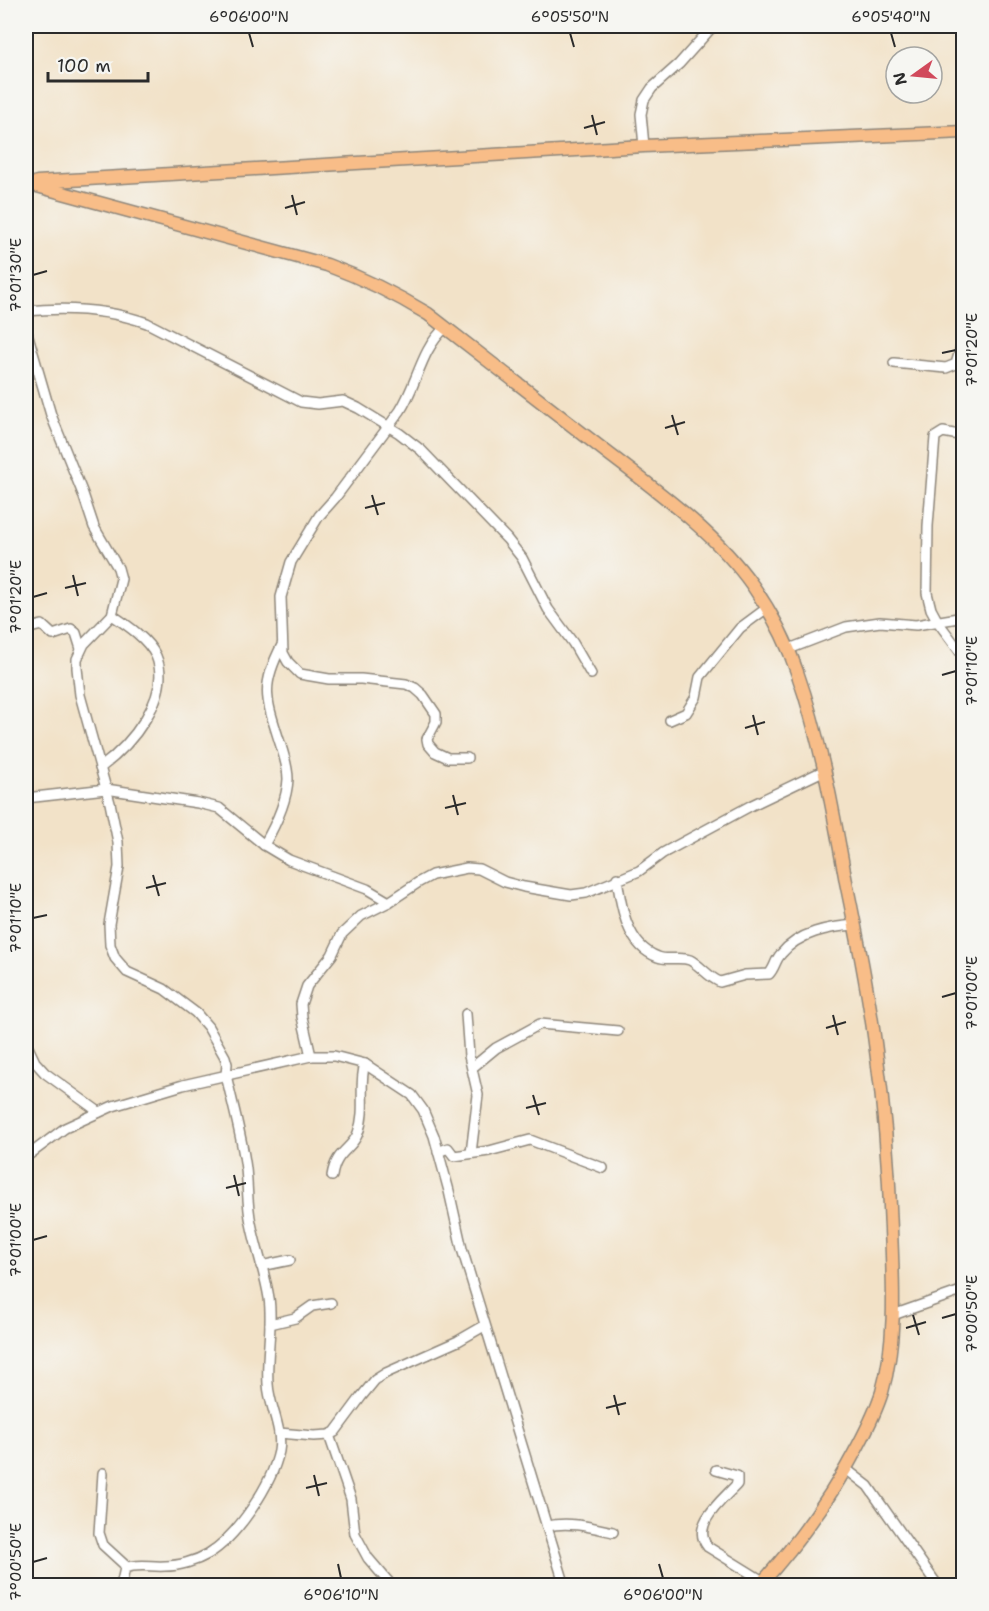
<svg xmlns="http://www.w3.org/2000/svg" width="989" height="1611" font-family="'Shantell Sans',sans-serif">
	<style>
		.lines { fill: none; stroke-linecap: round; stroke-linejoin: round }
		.minor-casing { stroke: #8e867a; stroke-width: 12 }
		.major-casing { stroke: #8e867a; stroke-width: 15 }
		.minor { stroke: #fff; stroke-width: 9 }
		.major { stroke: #f8bd88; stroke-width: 12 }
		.ticks { fill: none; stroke: #2b2b2b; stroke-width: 2 }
		.neatline { fill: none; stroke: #2b2b2b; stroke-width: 2 }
		.ticks-label { font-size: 15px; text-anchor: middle; fill: #2b2b2b }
	</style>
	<rect width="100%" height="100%" fill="#f6f6f2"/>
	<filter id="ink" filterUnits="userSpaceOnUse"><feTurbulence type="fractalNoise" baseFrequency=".0167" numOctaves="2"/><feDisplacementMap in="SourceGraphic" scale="12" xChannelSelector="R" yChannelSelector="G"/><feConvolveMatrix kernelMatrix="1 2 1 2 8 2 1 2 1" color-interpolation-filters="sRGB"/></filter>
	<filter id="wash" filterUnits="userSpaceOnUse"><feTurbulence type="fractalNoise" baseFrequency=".008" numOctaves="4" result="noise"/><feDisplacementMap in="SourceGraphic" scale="24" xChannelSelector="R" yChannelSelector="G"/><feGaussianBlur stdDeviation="1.35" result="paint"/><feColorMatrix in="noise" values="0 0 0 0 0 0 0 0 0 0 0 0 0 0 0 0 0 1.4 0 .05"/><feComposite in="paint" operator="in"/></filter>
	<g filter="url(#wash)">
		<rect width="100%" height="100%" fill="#f2e2c8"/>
	</g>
	<g filter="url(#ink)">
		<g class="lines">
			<!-- minor casing -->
			<g class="minor-casing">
				<g id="minor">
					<path d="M644,146L641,114L644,100L652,88L679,64L713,26"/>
					<path d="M26,311C66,307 108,309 147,323L301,402L318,404L343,401L358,408L399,433L421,450L507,539L522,558L548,609L573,643L591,674"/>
					<path d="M445,328C421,349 417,385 400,411L335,498L319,516L291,562L281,597L283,653L288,662L300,674L329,679H361L406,684L415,688L423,695L436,714V722L427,739L428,744L435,752L448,758H467"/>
					<path d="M26,329L51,415L83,494L94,527L118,568L121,579L112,615L84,644L77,659V668L80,695L110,803L118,842L119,867L109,924L110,945L115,958L127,972L164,989L196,1013L208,1027L225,1057L227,1064L226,1075C233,1106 242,1137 246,1169C248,1187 247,1205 251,1223C256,1248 265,1273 269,1298C273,1326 266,1355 268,1384C269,1406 283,1428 279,1451C272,1484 238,1536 208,1554C196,1561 179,1566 165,1566C151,1567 138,1563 125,1568L121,1586"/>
					<path d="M894,363L946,368L956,364L964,337"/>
					<path d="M964,436L943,432L935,437L928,526L927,593L931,609L938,622L964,657"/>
					<path d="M26,629L42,625L53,635L71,629L76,633L81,649"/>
					<path d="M789,649L846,627L880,622L916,625L964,617"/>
					<path d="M670,720L686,713L696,697L700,677L740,628L767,608"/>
					<path d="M100,768C130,746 173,696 156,656C148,639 127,625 112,615"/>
					<path d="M26,798L106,789L198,803L219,808L264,845L289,860L367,889L389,902"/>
					<path d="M264,845C275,826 287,801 288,779C288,767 284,755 280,743C266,699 260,687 282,645"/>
					<path d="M617,878C621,907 627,946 658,957C668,961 680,956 690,960C701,966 708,977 720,982L745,975L769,974C775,968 775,960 781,954C799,932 829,927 855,925"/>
					<path d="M466,1014L469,1056L478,1095L471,1153"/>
					<path d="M26,1043L35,1062L45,1073L99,1112"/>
					<path d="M311,1056L302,1017L301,1004L307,986L332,955L342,934L361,916L389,902L419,882L432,875L467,868L479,869L505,882L524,887L571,895L586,893L639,871L663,853L752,805L825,770"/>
					<path d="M473,1067L496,1048L540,1024L618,1031"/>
					<path d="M438,1152L448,1148L454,1156L489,1151L530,1140L603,1168"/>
					<path d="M26,1157L65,1128L113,1106L183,1085L311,1056H334L365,1064L412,1095L423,1110L434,1136L449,1191L462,1249L565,1586"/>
					<path d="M332,1176C336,1150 352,1150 358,1133C367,1109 358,1084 365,1064"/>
					<path d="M261,1266L290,1260"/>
					<path d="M893,1315L964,1290"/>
					<path d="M270,1324L295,1318L312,1306L331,1303"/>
					<path d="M279,1433L314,1436L329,1435L335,1432L361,1397L375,1380L386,1373L458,1341L484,1326"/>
					<path d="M329,1435L351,1499L355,1534L368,1558L392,1586"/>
					<path d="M846,1469L868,1486L938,1586"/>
					<path d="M716,1470L737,1476V1484C724,1499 689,1525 708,1547L763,1581"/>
					<path d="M103,1473L99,1533L103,1545L127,1567"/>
					<path d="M547,1526C570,1521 591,1527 613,1532"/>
				</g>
			</g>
			<!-- major casing -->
			<g class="major-casing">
				<g id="major">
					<path d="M37,182L644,146L964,132"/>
					<path d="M26,183L327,265C363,278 395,294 428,314C487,359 546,405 605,451C657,491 715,532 753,586C771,612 787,642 797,672C821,740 833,811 846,882C857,935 868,989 875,1043C884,1105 889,1167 891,1229C893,1283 897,1339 882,1392C876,1411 867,1429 858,1446C831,1498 798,1543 759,1586"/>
				</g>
			</g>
			<!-- minor -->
			<use href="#minor" class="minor"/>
			<!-- major -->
			<use href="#major" class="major"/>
		</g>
	</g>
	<!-- ticks -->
	<path class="ticks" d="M249,33L253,47M570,33L574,47M891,33L895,47M592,115L597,135M584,128L605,122M292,195L297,215M285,208L305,202M33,275L47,271M942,353L956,350M672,415L678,435M665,428L685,422M372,495L378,515M365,508L385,503M73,575L78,596M65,588L86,583M33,597L47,593M942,675L956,671M753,715L758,735M745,728L765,722M453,795L458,815M445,808L466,803M153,875L159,896M146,888L166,883M33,918L47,915M942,997L956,993M833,1015L838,1035M826,1028L846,1022M533,1095L539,1115M526,1108L546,1103M234,1175L239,1196M226,1188L246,1183M33,1240L47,1236M913,1315L919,1335M942,1318L956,1314M906,1328L926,1322M614,1395L619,1415M606,1408L626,1403M314,1475L319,1496M306,1488L327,1483M33,1562L47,1558M338,1564L341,1578M659,1564L663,1578"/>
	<!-- margin -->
	<rect width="989" height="1611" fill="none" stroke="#f6f6f2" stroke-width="66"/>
	<!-- north arrow -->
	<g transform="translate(914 75) rotate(255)"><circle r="28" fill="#f6f6f2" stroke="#a5a5a2" stroke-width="1.5"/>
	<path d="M0-4.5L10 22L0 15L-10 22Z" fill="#d1495b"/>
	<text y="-9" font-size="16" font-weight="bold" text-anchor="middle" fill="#2b2b2b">N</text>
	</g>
	<!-- scale -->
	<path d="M48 72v9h100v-9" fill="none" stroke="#2b2b2b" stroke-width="3"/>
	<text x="57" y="72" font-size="18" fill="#2b2b2b" stroke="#f6f6f2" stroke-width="4.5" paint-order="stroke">100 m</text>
	<rect x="33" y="33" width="923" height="1545" class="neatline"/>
	<g class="ticks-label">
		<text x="249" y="22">6°06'00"N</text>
		<text x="570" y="22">6°05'50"N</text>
		<text x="891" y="22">6°05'40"N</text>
		<text transform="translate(16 275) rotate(-90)" y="5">7°01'30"E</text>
		<text transform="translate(972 350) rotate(-90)" y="5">7°01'20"E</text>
		<text transform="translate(16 597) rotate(-90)" y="5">7°01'20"E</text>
		<text transform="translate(972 671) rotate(-90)" y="5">7°01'10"E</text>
		<text transform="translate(16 918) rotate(-90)" y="5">7°01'10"E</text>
		<text transform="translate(972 993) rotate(-90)" y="5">7°01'00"E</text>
		<text transform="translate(16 1240) rotate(-90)" y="5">7°01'00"E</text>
		<text transform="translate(972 1314) rotate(-90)" y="5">7°00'50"E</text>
		<text transform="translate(16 1562) rotate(-90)" y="5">7°00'50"E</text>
		<text x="341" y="1600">6°06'10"N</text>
		<text x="663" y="1600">6°06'00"N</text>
	</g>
</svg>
